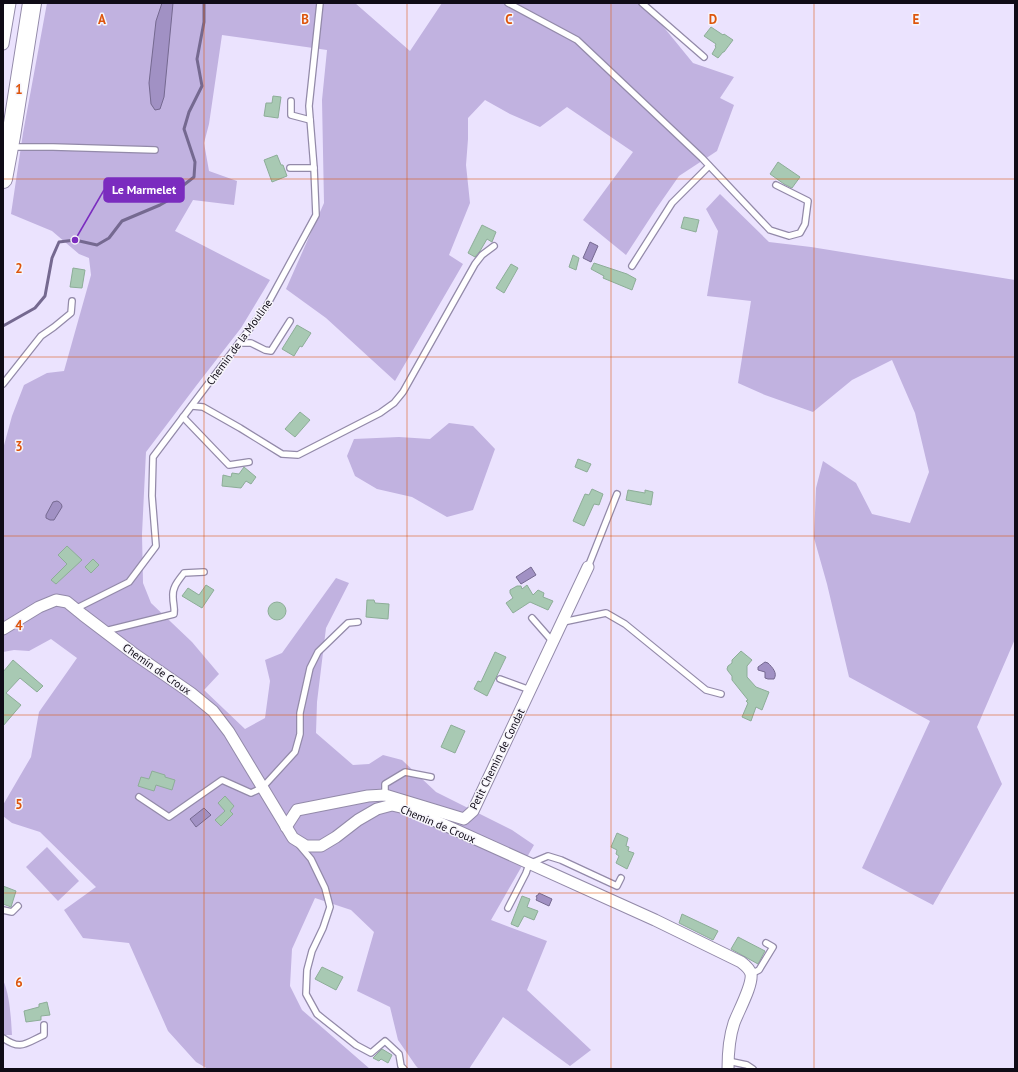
<svg xmlns="http://www.w3.org/2000/svg" width="1018" height="1072" font-family="'PT Sans',sans-serif">
	<style>
		.green { fill: #c1b2e0 }
		.water { fill: #a191c4; stroke: #756990 }
		.lines { fill: none; stroke-linecap: round; stroke-linejoin: round }
		.stream { stroke: #756990; stroke-width: 3 }
		.building { fill: #a8c9b3; stroke: #8dad98 }
		.lane-casing { stroke: #938aa9; stroke-width: 8 }
		.street-casing { stroke: #938aa9; stroke-width: 13 }
		.primary-casing { stroke: #938aa9; stroke-width: 20 }
		.lane { stroke: #fff; stroke-width: 5.5 }
		.street { stroke: #fff; stroke-width: 11 }
		.primary { stroke: #fff; stroke-width: 18 }
		.grid { fill: none; stroke: #dd550c; stroke-width: 1; stroke-opacity: 0.55 }
		.labels { text-anchor: middle; dominant-baseline: central; stroke-width: 3; stroke-linejoin: round; paint-order: stroke }
		.street-label { font-size: 11px; fill: #0f0b16; stroke: #f6f4fb }
		.grid-label { font-size: 13px; text-anchor: middle; font-weight: bold; fill: #dd550c; stroke: #f6f4fb; stroke-width: 3; stroke-linejoin: round; paint-order: stroke }
		.leader { fill: none; stroke: #7b2cbf; stroke-width: 1.5 }
		.callout-dot { fill: #7b2cbf; stroke: #f6f4fb; stroke-width: 1.5 }
		.callout { fill: #7b2cbf; stroke: #7b2cbf; stroke-width: 1.5 }
		.callout-label { font-size: 12px; text-anchor: middle; font-weight: bold; fill: #fff }
	</style>
	<rect width="100%" height="100%" fill="#ebe3fe"/>
	<!-- green -->
	<g class="green">
		<path d="M47,3H355L410,51L442,3H644L693,63L734,77L720,98L734,105L717,151L679,176L656,209L626,255L583,220L633,152L567,107L540,127L510,114L485,100L468,118V139L466,165L470,203L449,255L463,264L395,381L326,318L286,289L324,203L322,100L327,50L222,35L209,124L204,143L209,171L237,181L234,205L193,200L175,231L270,280L241,328L196,386L146,452L142,534L143,583L151,603L192,642L219,674L204,690L245,729L265,718L270,681L265,660L282,653L336,578L349,583L326,628L317,702L316,733L353,765L369,764L383,755L402,760L436,792L512,830L534,845L491,920L547,941L527,990L591,1050L570,1066L503,1017L469,1069H419L416,1066L398,1040L390,1007L357,991L374,932L351,910L315,898L292,949L290,986L302,1010L370,1069H208L196,1062L168,1031L129,943L83,938L64,910L96,887L40,832L12,823L3,816V805L31,757L39,712L77,658L51,639L29,651L14,650L3,652V449L12,416L24,385L47,373L64,371L91,275L89,258L79,254L52,231L11,214L23,133Z"/>
		<path d="M720,194L769,242L811,247L1015,280V639L977,727L1002,784L933,905L862,868L930,721L849,677L827,584L814,538L816,488L823,461L856,483L872,514L910,523L929,472L915,413L892,360L852,380L813,412L765,395L738,383L751,301L707,296L718,231L706,209Z"/>
		<path d="M449,423L473,426L495,449L473,510L447,517L412,497L377,489L355,476L347,456L354,439L399,437L430,439Z"/>
		<path d="M47,847L79,881L58,901L26,867Z"/>
		<path d="M3,980C10,995 11,1019 12,1035H3Z"/>
	</g>
	<!-- water -->
	<g class="water">
		<path d="M162,3H173L164,97L160,109L155,110L151,104L149,83L156,21Z"/>
		<path d="M590,242L598,246L591,262L583,258Z"/>
		<path d="M57,501C60,502 62,504 62,507L54,520H50L46,518V515L53,502Z"/>
		<path d="M531,567L536,575L521,584L516,577Z"/>
		<path d="M765,662L768,663C772,667 778,673 774,679H768L765,678V672L758,670V667Z"/>
		<path d="M204,808L211,815L196,827L190,819Z"/>
		<path d="M539,893L552,899L549,906L536,900L537,898L536,896L538,895Z"/>
	</g>
	<g class="lines">
		<!-- stream -->
		<path class="stream" d="M3,326L35,308L45,296L52,258L59,242L75,240L97,245L109,238L122,221L160,205L169,200L176,191L194,177L195,162L184,129L189,112L202,86L197,59L204,22V3"/>
	</g>
	<!-- building -->
	<g class="building">
		<path d="M711,27L723,35L724,34L733,40L724,52H723L718,58L712,54L716,47L715,46L716,44L704,36Z"/>
		<path d="M273,96L281,97L278,118L264,116L266,103H272Z"/>
		<path d="M277,155L281,165H283L287,176L272,182L264,160Z"/>
		<path d="M778,162L800,177L792,188L784,184L770,174Z"/>
		<path d="M684,217L699,220L696,232L681,228Z"/>
		<path d="M482,225L496,232L492,242L487,239L480,251L475,257L468,253Z"/>
		<path d="M573,255L579,258L576,270L569,267Z"/>
		<path d="M594,263L627,274L636,279L632,290L603,278L604,276L591,269Z"/>
		<path d="M511,264L518,268L504,293L496,288Z"/>
		<path d="M73,268L85,270L82,288L70,287Z"/>
		<path d="M297,325L311,333L302,347L300,346L294,356L282,349Z"/>
		<path d="M300,412L310,420L295,437L285,429Z"/>
		<path d="M578,459L591,464L587,472L575,467Z"/>
		<path d="M244,467L256,477L251,484L246,481L241,488L222,486L223,475L231,477L232,473L239,474Z"/>
		<path d="M592,489L603,494L599,505L594,504L584,526L573,521L585,494L589,495Z"/>
		<path d="M628,490L645,493V490L653,492L651,505L626,500Z"/>
		<path d="M67,546L82,560L56,584L51,580L67,564L58,555Z"/>
		<path d="M93,559L99,565L91,573L85,567Z"/>
		<path d="M206,585L214,590L202,608L182,596L188,588L199,595Z"/>
		<path d="M527,585L533,595L538,590L544,593L543,597L553,601L548,610L530,602L513,613L506,603L513,598L510,593V590L517,586H521L522,589Z"/>
		<path d="M367,600H374L375,603L389,604L388,619L366,617Z"/>
		<circle cx="277" cy="611" r="9"/>
		<path d="M741,651L752,660L747,666V677L756,687L769,692L762,710L756,707L751,721L742,717L748,703L746,701L748,700L732,680V676L728,671L727,669L728,666L732,663V660Z"/>
		<path d="M495,652L506,657L487,696L474,689L478,681L481,682Z"/>
		<path d="M13,660L43,686L37,692L20,678L6,693L21,705L3,726V672Z"/>
		<path d="M451,725L465,731L455,753L441,747Z"/>
		<path d="M152,771L165,775V777L175,780L172,790L156,785L154,791L138,786L141,777L149,779Z"/>
		<path d="M225,796L234,806L230,811L233,814L221,826L215,820L225,811L218,803Z"/>
		<path d="M617,833L628,838L626,846L629,847L628,851L634,853L627,869L616,863L619,856L616,854L617,850L611,847Z"/>
		<path d="M3,886L16,891L11,907L3,904Z"/>
		<path d="M522,896L530,899L527,907L538,911L534,920L524,916L518,927L511,924Z"/>
		<path d="M682,914L718,931L713,940L679,923Z"/>
		<path d="M738,937L765,951L758,964L731,949Z"/>
		<path d="M322,967L343,977L336,990L315,979Z"/>
		<path d="M47,1002L50,1015L41,1016V1020L26,1022L24,1011L39,1007V1004Z"/>
		<path d="M382,1049L392,1055L388,1063L381,1059L379,1061L373,1058Z"/>
	</g>
	<g class="lines">
		<!-- lane casing -->
		<g class="lane-casing">
			<g id="lane">
				<path d="M508,3L577,40L702,158L770,230L789,236L800,233L805,224L808,201L776,185"/>
				<path d="M642,3L704,57"/>
				<path d="M291,101V115L310,120"/>
				<path d="M11,147H53L155,150"/>
				<path d="M290,168H314"/>
				<path d="M632,266L672,203L709,166"/>
				<path d="M239,343H251L265,350L271,351L290,321"/>
				<path d="M3,384L41,336L54,327L71,313L72,301"/>
				<path d="M192,406L203,407L240,428L282,454L298,455L380,413L394,403L403,392L475,264L482,255L494,246"/>
				<path d="M183,417L229,465L249,462"/>
				<path d="M588,567L617,494"/>
				<path d="M75,609L129,582L156,546L152,496L153,457L266,307L316,215L314,168L309,106L320,3"/>
				<path d="M532,618L553,642"/>
				<path d="M563,622L606,613L625,624L706,690L721,694"/>
				<path d="M105,631L174,614C175,607 173,604 173,597C172,587 179,580 184,573L204,572"/>
				<path d="M500,679L530,690"/>
				<path d="M385,795V784L405,772L431,777"/>
				<path d="M139,797L169,817L222,780L251,793L262,788L295,752L300,734V713L310,668L318,652L348,623L358,622"/>
				<path d="M300,846L311,859L325,888L330,907L323,928L312,951L307,970L306,994L317,1014L356,1045L371,1053L385,1041L399,1054L401,1066L404,1069"/>
				<path d="M508,908L526,873L529,864L548,856L561,860L617,886L621,878"/>
				<path d="M3,910L12,912L18,906"/>
				<path d="M751,974L759,970L773,947L766,943"/>
				<path d="M3,1038C21,1051 26,1043 44,1035V1025"/>
				<path d="M728,1061L747,1065L753,1069"/>
			</g>
		</g>
		<!-- street casing -->
		<g class="street-casing">
			<g id="street">
				<path d="M3,44L10,3"/>
				<path d="M3,629L39,607L56,600L67,602L83,615L133,653L191,693L213,711L229,732L293,838L306,846H321L336,837L358,820L377,809L392,805L409,809L655,920L741,962C745,965 750,969 751,974C753,985 738,1012 734,1023C729,1038 728,1054 728,1069"/>
				<path d="M286,827L297,810L368,796L385,795L464,819L473,811L588,567"/>
			</g>
		</g>
		<!-- primary casing -->
		<g class="primary-casing">
			<path id="primary" d="M3,179L11,136L32,3"/>
		</g>
		<!-- lane -->
		<use href="#lane" class="lane"/>
		<!-- street -->
		<use href="#street" class="street"/>
		<!-- primary -->
		<use href="#primary" class="primary"/>
	</g>
	<!-- grid -->
	<path class="grid" d="M204,3V1069M407,3V1069M611,3V1069M814,3V1069M3,179H1015M3,357H1015M3,536H1015M3,715H1015M3,893H1015"/>
	<g class="labels">
		<!-- street labels -->
		<g class="street-label">
			<text transform="translate(239 342) rotate(-54)">Chemin de la Mouline</text>
			<text transform="translate(157 669) rotate(35)">Chemin de Croux</text>
			<text transform="translate(497 759) rotate(-64)">Petit Chemin de Condat</text>
			<text transform="translate(438 824) rotate(23)">Chemin de Croux</text>
		</g>
	</g>
	<g class="grid-label">
		<text x="102" y="24">A</text>
		<text x="305" y="24">B</text>
		<text x="509" y="24">C</text>
		<text x="713" y="24">D</text>
		<text x="916" y="24">E</text>
		<text x="19" y="94">1</text>
		<text x="19" y="273">2</text>
		<text x="19" y="451">3</text>
		<text x="19" y="630">4</text>
		<text x="19" y="809">5</text>
		<text x="19" y="987">6</text>
	</g>
	<!-- callouts -->
	<path class="leader" d="M75 240L104 190"/>
	<circle class="callout-dot" cx="75" cy="240" r="4"/>
	<rect class="callout" x="104" y="178" width="80" height="24" rx="4"/>
	<g class="callout-label">
		<text x="144" y="194">Le Marmelet</text>
	</g>
	<!-- border -->
	<rect width="1018" height="1072" fill="none" stroke="#0f0b16" stroke-width="8"/>
</svg>
